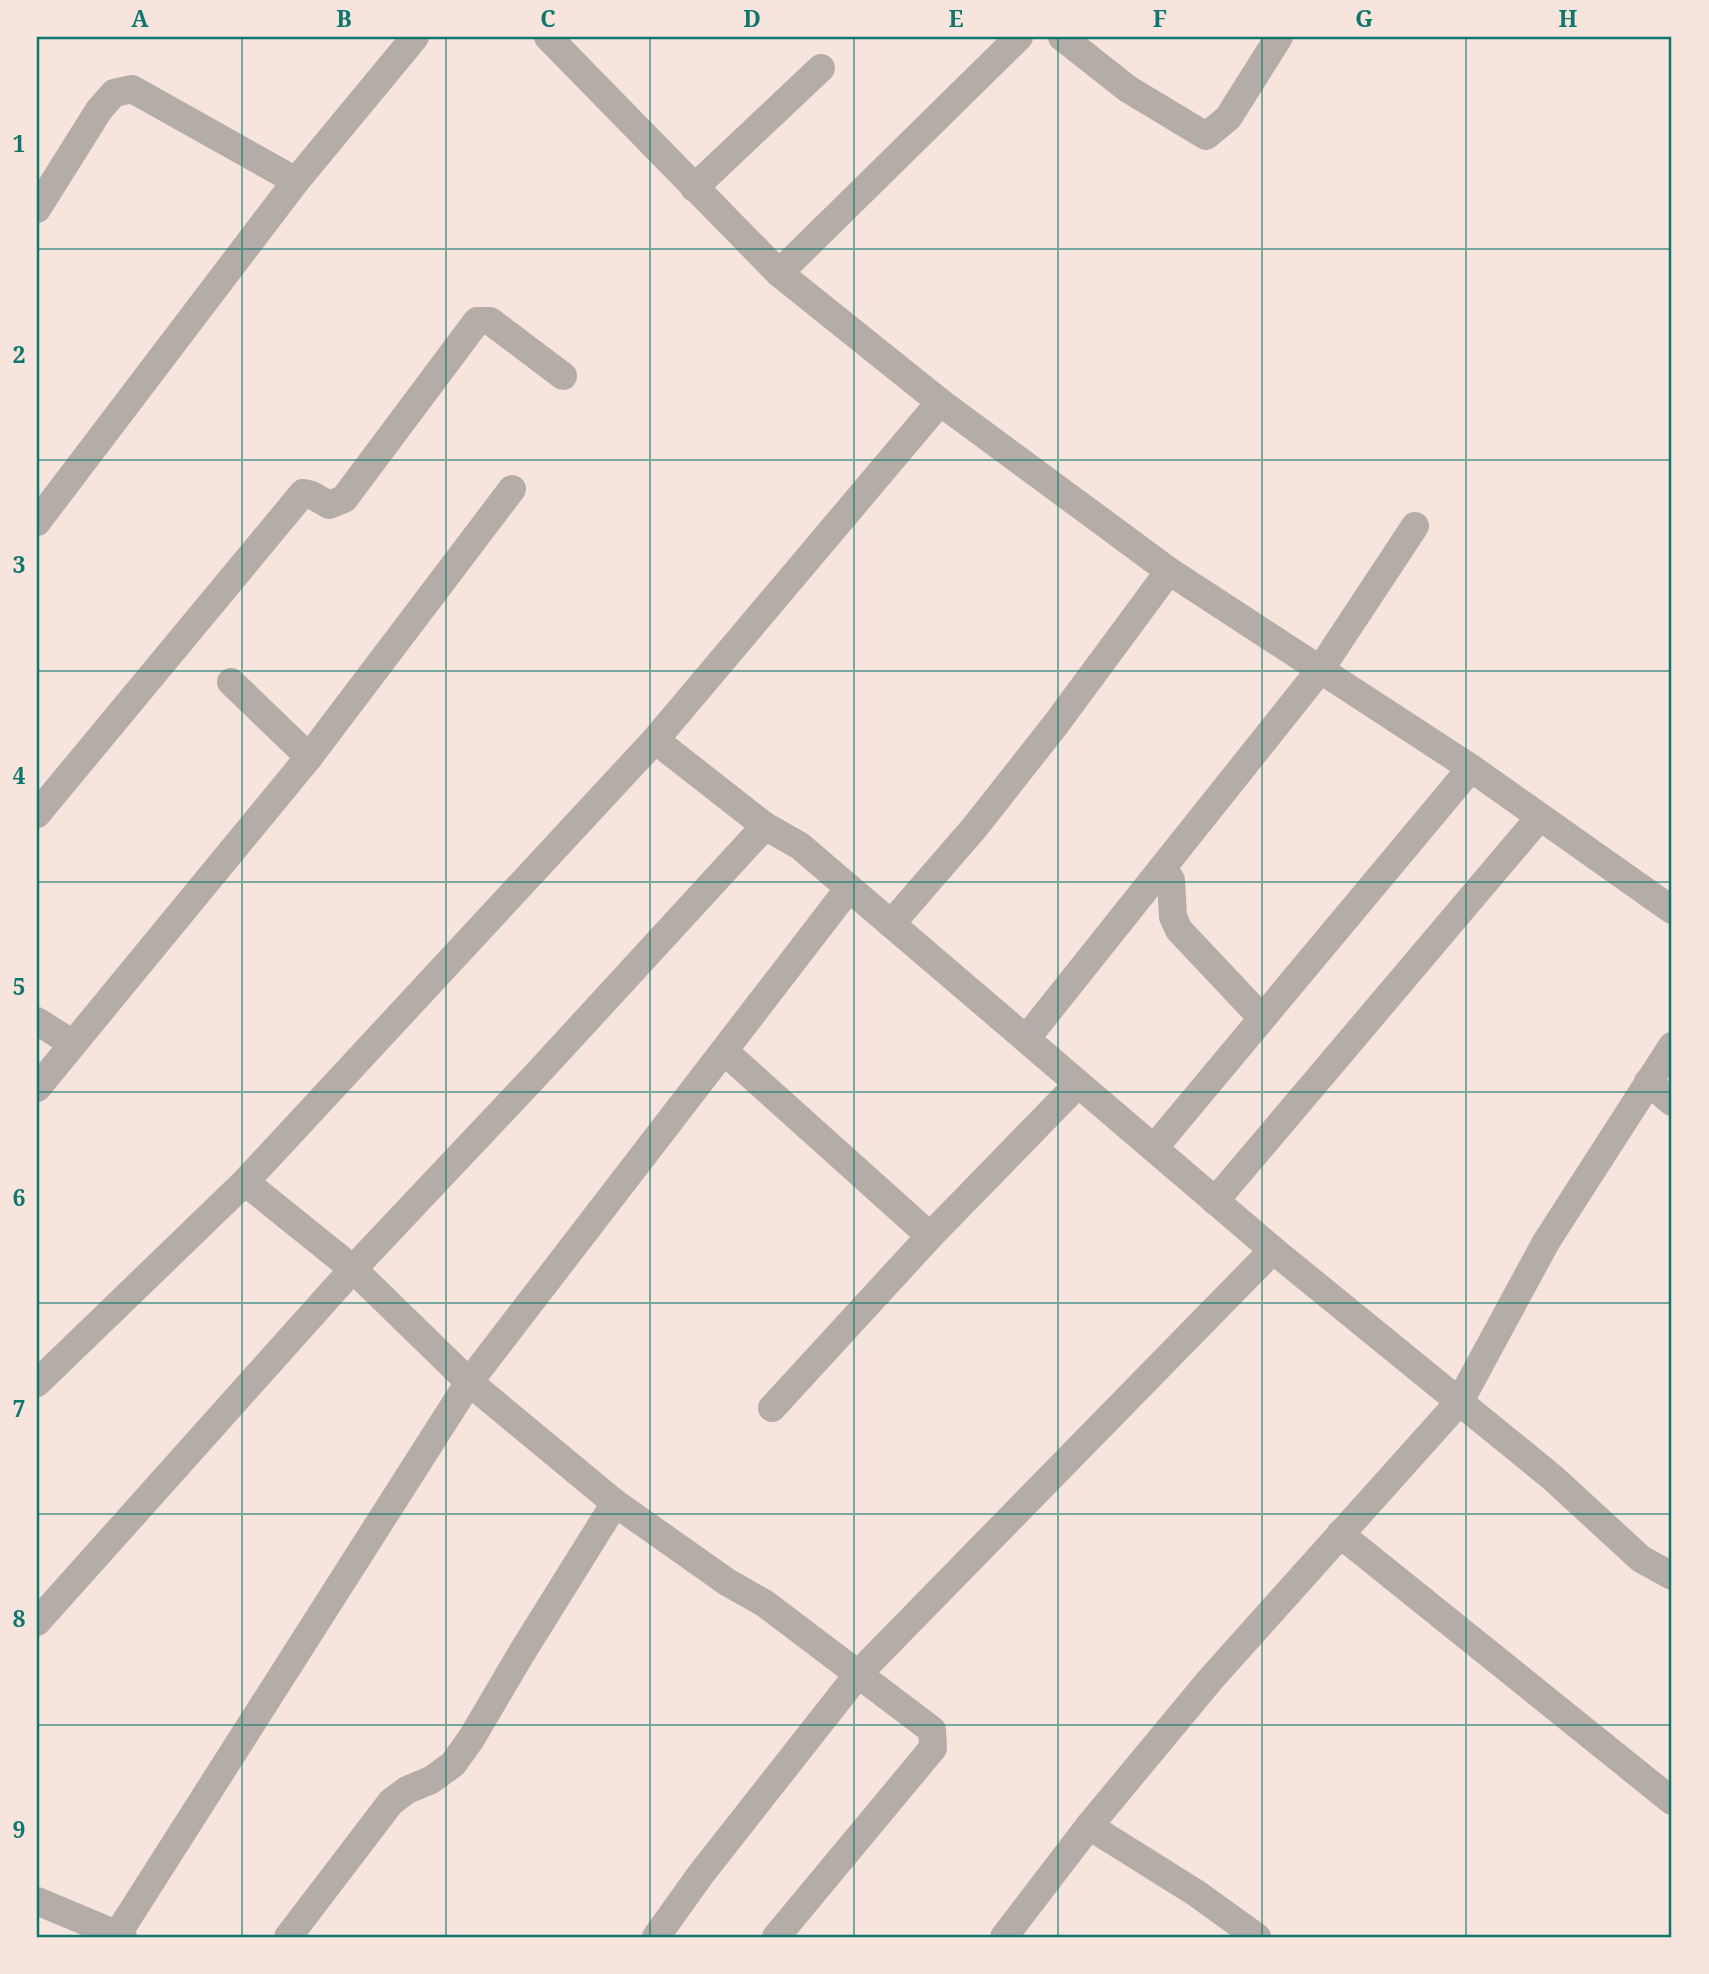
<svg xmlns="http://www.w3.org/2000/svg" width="1709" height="1974" font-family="'Noto Serif',serif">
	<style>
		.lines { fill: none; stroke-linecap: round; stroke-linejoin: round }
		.street { stroke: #b3aca7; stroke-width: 28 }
		.grid { fill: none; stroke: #0f766e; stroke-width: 2; stroke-opacity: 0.55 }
		.neatline { fill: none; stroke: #0f766e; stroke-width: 2.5 }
		.grid-label { font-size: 23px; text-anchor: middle; font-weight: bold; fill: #0f766e }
	</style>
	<rect width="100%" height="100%" fill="#f6e4dd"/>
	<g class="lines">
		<!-- street -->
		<g class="street">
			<path d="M548,37L779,273L940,402L1169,571L1471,768L1672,910"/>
			<path d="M1062,37L1128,89L1206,136L1228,118L1279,37"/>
			<path d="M694,188L821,68"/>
			<path d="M37,209L99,110L114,93L132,89L296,181"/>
			<path d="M779,273L1019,37"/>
			<path d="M37,522L296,181L415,37"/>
			<path d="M231,682L309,757"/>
			<path d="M655,740L765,826"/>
			<path d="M37,814L303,493L312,495L329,505L344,499L477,321H490L563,376"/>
			<path d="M1162,868L1171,880L1173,917L1179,930L1262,1018"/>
			<path d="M891,924L975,827L1056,724L1169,571"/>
			<path d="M37,1021L73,1044"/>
			<path d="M1026,1039L1320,670L1415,526"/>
			<path d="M724,1051L930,1236"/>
			<path d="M1648,1082L1672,1102"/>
			<path d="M37,1088L309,757L512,489"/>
			<path d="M1154,1148L1471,768"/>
			<path d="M245,1182L353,1269L469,1382L615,1503L727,1582L764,1603L932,1730L933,1748L776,1937"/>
			<path d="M1215,1201L1539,818"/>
			<path d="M37,1383L245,1182L655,740L940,402"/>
			<path d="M772,1408L930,1236L1078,1084"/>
			<path d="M1340,1534L1672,1801"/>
			<path d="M37,1622L353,1269L537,1074L765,826L800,846L1273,1250L1553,1478L1641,1559L1672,1576"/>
			<path d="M1089,1826L1196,1893L1257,1937"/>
			<path d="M37,1901L123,1937"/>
			<path d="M117,1935L469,1382L849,888"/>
			<path d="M288,1937L391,1802L407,1790L431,1780L453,1764L471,1739L521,1654L615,1503"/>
			<path d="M656,1937L701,1874L859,1673L1273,1250"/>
			<path d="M1004,1937L1089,1826L1210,1680L1460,1401L1546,1242L1672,1046"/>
		</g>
	</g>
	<!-- grid -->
	<path class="grid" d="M242,37V1937M446,37V1937M650,37V1937M854,37V1937M1058,37V1937M1262,37V1937M1466,37V1937M37,249H1672M37,460H1672M37,671H1672M37,882H1672M37,1092H1672M37,1303H1672M37,1514H1672M37,1725H1672"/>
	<!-- border -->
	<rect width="1709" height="1974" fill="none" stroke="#f6e4dd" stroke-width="77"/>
	<rect x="38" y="38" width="1632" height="1898" class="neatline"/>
	<g class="grid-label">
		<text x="140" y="27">A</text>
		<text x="344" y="27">B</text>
		<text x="548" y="27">C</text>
		<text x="752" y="27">D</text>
		<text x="956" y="27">E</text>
		<text x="1160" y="27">F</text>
		<text x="1364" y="27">G</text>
		<text x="1568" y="27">H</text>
		<text x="19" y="152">1</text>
		<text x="19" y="363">2</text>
		<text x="19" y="573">3</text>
		<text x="19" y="784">4</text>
		<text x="19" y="995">5</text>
		<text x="19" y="1206">6</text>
		<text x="19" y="1417">7</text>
		<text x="19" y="1627">8</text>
		<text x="19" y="1838">9</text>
	</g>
</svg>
